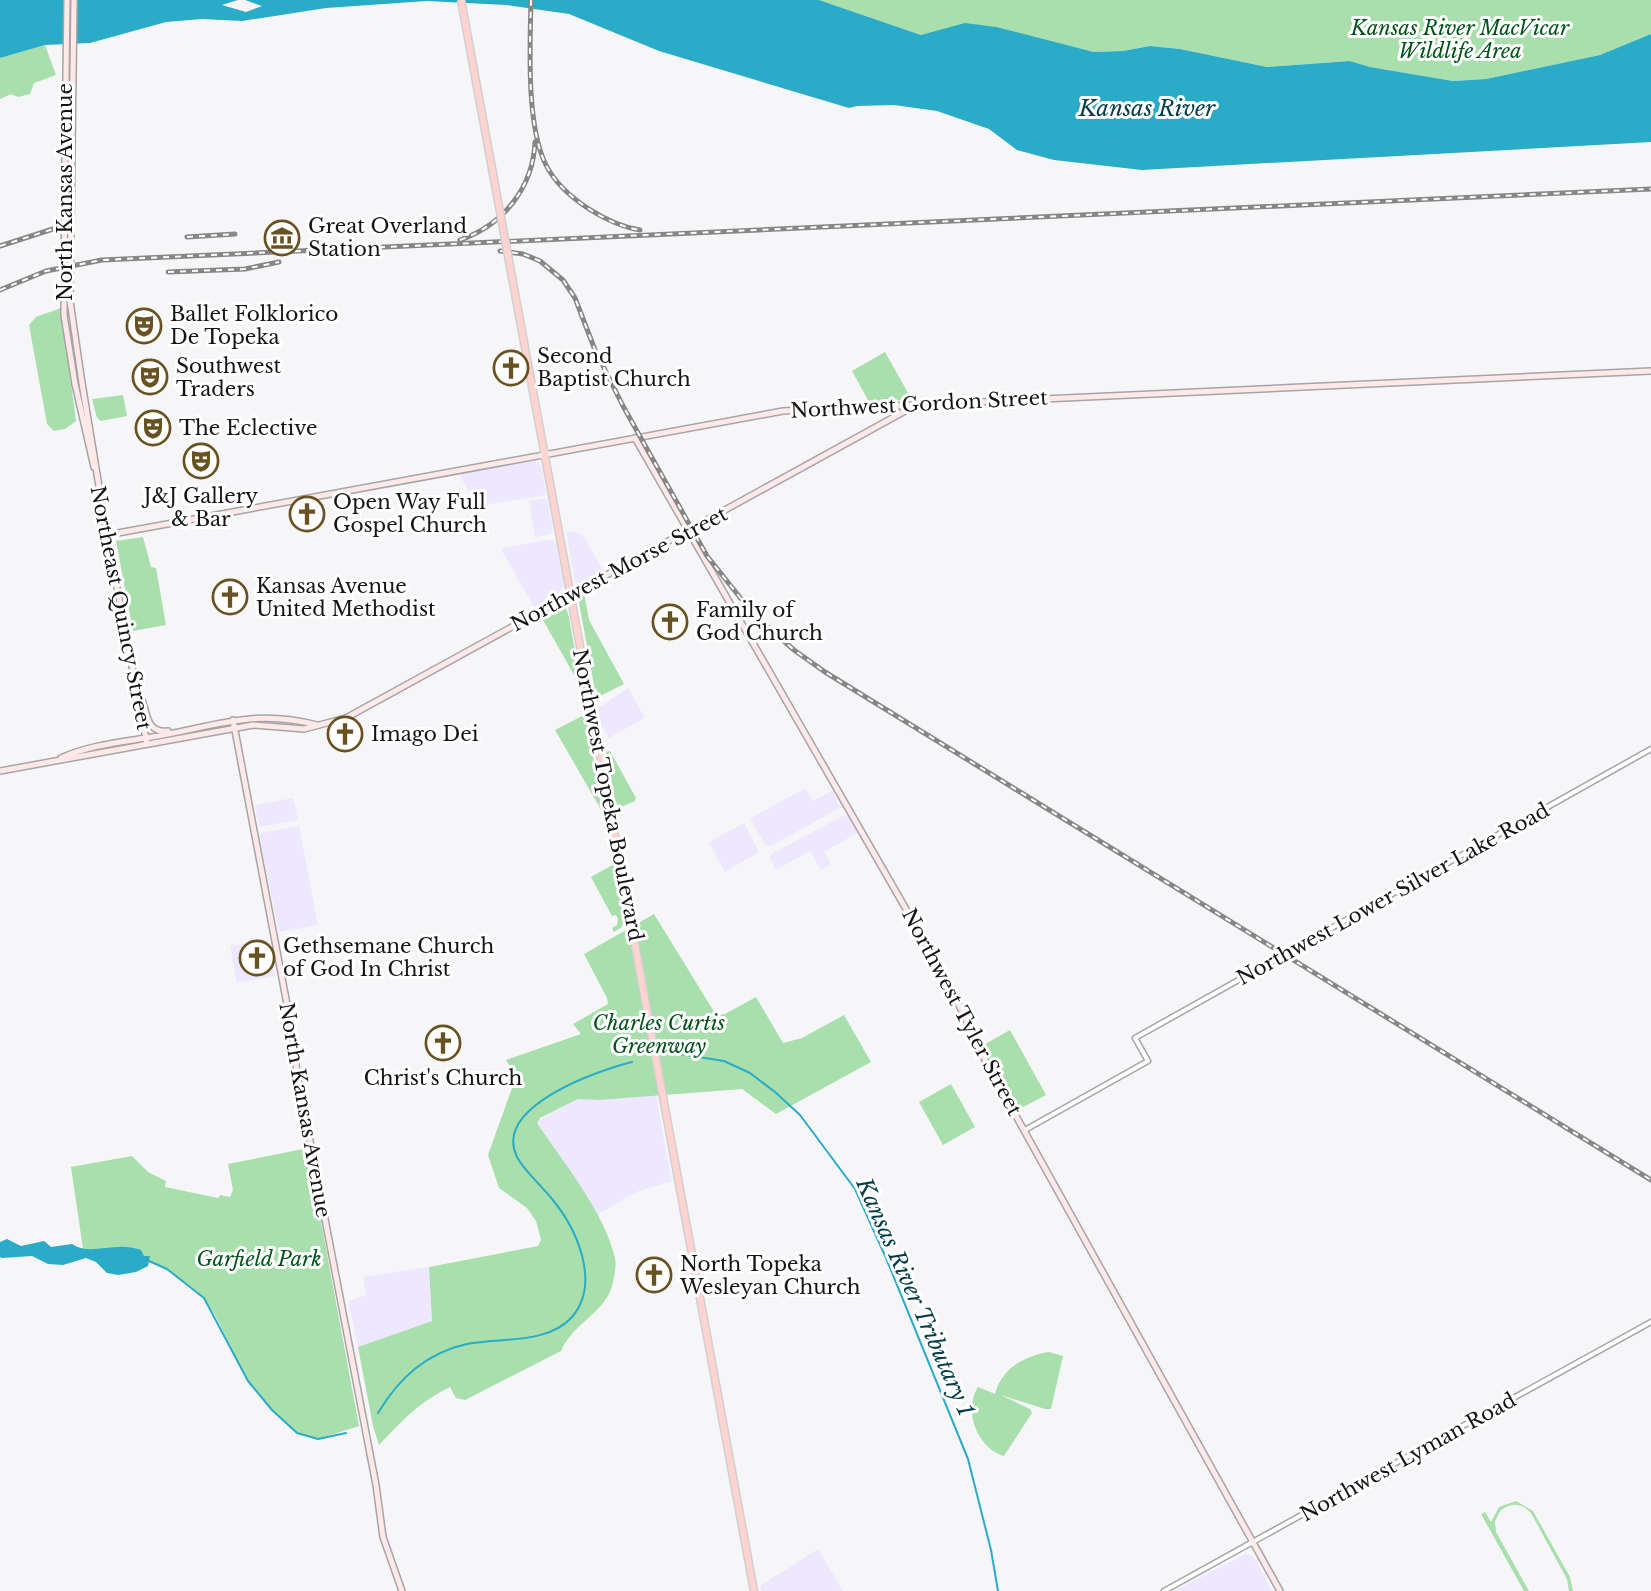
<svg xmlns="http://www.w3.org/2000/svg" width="1651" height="1591" font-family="'Libre Baskerville',serif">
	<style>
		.commercial { fill: #eee8fe }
		.green { fill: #a8dfac }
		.water { fill: #2aabc7 }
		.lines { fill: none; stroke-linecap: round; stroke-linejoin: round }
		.stream { stroke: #2aabc7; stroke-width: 2 }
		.tertiary-casing { stroke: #a5a5a7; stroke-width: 7 }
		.secondary-casing { stroke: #a5a5a7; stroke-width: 8 }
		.primary-casing { stroke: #d0d0d0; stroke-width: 9 }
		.tertiary { stroke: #fff; stroke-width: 4 }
		.secondary { stroke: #fee9e8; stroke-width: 5 }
		.primary { stroke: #fed3d0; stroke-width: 6 }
		.rail-casing { stroke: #868687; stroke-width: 5 }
		.rail { stroke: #fff; stroke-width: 2; stroke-dasharray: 6; stroke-linecap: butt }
		.secondary-bridge-casing { stroke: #a5a5a7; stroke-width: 8; stroke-linecap: butt }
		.primary-bridge-casing { stroke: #d0d0d0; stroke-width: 9; stroke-linecap: butt }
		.secondary-bridge { stroke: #fee9e8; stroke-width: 5 }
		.primary-bridge { stroke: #fed3d0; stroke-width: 6 }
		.labels { text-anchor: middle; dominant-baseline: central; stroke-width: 6; stroke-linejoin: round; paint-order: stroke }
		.park-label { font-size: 20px; font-style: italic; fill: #01531a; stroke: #fff }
		.street-label { font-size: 20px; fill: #151515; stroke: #fff }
		.poi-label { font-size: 20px; fill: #151515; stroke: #fff; text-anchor: start }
		.water-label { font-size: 22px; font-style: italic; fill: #043d48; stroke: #fff }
	</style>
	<rect width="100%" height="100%" fill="#f6f6f8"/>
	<!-- commercial -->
	<g class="commercial">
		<path d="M531,461L539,463L542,469L546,495L477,506L460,476L462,473Z"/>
		<path d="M547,498L553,530L550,534L535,537L529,501Z"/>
		<path d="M569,531L580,533L584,537L604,572L579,588L575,583L566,532Z"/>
		<path d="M546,540H553L556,543L564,587L553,599L534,607L502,551L504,548Z"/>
		<path d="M628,688L645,718L609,738L601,724L598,708Z"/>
		<path d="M805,788L813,801L833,790L840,808L771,846L765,845L750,819Z"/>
		<path d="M293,798L298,820L259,827L255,805Z"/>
		<path d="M845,815L852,819L859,832L824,852L831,864L821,870L810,851L776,870L770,859L771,854Z"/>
		<path d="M744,823L759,852L725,872L709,842Z"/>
		<path d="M299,826L318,925L279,932L259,836L261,833Z"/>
		<path d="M268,940L275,976L237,983L230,946Z"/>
		<path d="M656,1095L672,1181L636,1192L597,1215L536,1122L578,1099L599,1100Z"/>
		<path d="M429,1267L432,1321L358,1347L348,1301L366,1295L363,1277Z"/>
		<path d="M818,1549L843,1591H761L760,1586Z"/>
		<path d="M1246,1554L1253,1556L1272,1591H1174Z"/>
	</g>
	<!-- green -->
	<g class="green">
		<path d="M819,0H1651V34L1600,55L1486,79L1453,81L1370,67L1350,61L1267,67L1180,49L1150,46L1123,51L1094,52L1033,37L937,32L921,35Z"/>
		<path d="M45,45L56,75L34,83L30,94L18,97L11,94L0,99V58Z"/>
		<path d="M61,308L76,421L65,429L54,431L47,424L29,325L36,317Z"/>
		<path d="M885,352L912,400L869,402L852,371Z"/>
		<path d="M123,395L127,416L101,421L97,418L92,399Z"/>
		<path d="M143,537L151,567L156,568L166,625L133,631L116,541Z"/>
		<path d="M584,593L589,620L624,684L600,696L595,691L579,602Z"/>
		<path d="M566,607L569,618L582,689L543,620Z"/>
		<path d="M586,714L603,813L555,730Z"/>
		<path d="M610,751L636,798L635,801L621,807L616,805L606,752Z"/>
		<path d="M614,864L624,920L622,927L614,932L612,928L617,925L618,919L616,915L612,916L591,877Z"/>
		<path d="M654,914L716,1015L725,1014L756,997L783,1043L802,1038L844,1015L871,1062L776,1114L742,1089L599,1100L578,1099L540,1118L537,1123C563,1162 604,1211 615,1258C617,1266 613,1286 609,1294C596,1317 572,1326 561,1351L465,1400L456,1398L450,1387C418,1403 404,1419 379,1445L373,1426L358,1347L432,1321L429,1267L538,1246L541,1240L536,1221L527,1208L499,1188L488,1155L516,1077L506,1060L581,1034L573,1024L608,1004L607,998L584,954Z"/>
		<path d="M1010,1030L1046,1095L1016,1111L980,1047Z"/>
		<path d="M951,1084L975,1127L943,1145L919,1102Z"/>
		<path d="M303,1149L308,1152L359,1426L318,1439L297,1433L272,1410L248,1381L215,1315L204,1298L192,1287L167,1269L149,1261L90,1253L83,1249L71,1167L132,1156L148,1172L166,1181L165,1187L218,1198L220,1195L230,1197L233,1190L228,1164Z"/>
		<path d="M1049,1352L1063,1356L1051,1409H1045L1001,1395L1030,1409L1032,1413L1004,1456C977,1448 963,1410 978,1387L995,1394C1001,1369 1024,1356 1049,1352Z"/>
		<path d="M1516,1501L1533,1511L1570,1577L1573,1591H1569L1567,1579L1531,1513C1522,1503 1511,1502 1500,1511L1495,1521L1496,1532L1529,1591H1524L1481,1514L1485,1512L1491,1522L1499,1507Z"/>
	</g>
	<!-- water -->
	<g class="water">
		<path d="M0,0H238L222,5L246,12L262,6L245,0H819L921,35L965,23L996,27L1094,52L1123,51L1150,46L1180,49L1267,67L1350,61L1370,67L1453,81L1486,79L1600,55L1651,34V142L1142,170L1054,160L1017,150L989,129L937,111L894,105L857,106L849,108L659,51L569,14L506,5L427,1L326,8L242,21L202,19L166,22L90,43L45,45L0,58Z"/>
		<path d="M7,1239L21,1246L44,1241L51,1247L72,1244C91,1257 114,1240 141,1250L144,1256H150L148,1266L136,1272L118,1275L107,1273L96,1262L86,1258L63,1265L48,1264L32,1256L2,1258L0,1257V1242Z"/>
	</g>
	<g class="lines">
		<!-- stream -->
		<g class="stream">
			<path d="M680,1054L724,1061L750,1073L775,1092L800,1115L855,1189L886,1258L968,1459L991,1550L998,1591"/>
			<path d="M149,1261L167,1269L204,1298L248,1381L272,1410L297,1433L318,1439L346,1433"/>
			<path d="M378,1413C399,1378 426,1353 467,1344C500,1337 547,1345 572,1317C601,1283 577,1229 552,1199C542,1186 525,1172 517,1157C492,1106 600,1070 632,1062"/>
		</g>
		<!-- tertiary casing -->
		<g class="tertiary-casing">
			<g id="tertiary">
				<path d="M1025,1130L1148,1061L1135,1038L1651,749"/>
				<path d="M1164,1591L1651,1322"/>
			</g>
		</g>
		<!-- secondary casing -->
		<g class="secondary-casing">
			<g id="secondary">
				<path d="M65,150L67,0"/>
				<path d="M72,150L74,0"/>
				<path d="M82,383L108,541L147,744"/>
				<path d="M75,384L94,467"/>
				<path d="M635,438L948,982L986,1062L1280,1591"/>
				<path d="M107,535L783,411L1651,371"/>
				<path d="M141,697C148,713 145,733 168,731"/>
				<path d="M233,720L293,1036L297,1073L376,1485L383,1537L402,1591"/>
				<path d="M61,758C89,745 122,742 152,737C213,727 253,708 317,725"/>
				<path d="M0,771L253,725L304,729L346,718L916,405"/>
			</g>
		</g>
		<!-- primary casing -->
		<g class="primary-casing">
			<path id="primary" d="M530,375L754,1591"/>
		</g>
		<!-- tertiary -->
		<use href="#tertiary" class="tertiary"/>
		<!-- secondary -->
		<use href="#secondary" class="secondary"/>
		<!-- primary -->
		<use href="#primary" class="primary"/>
		<!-- rail casing -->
		<g class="rail-casing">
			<g id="rail">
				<path d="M531,0C530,46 526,125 546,165C555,183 572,198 589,209C605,219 621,227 640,230"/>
				<path d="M187,237L235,234"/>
				<path d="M460,240C503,225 533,188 535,142"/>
				<path d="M0,246L53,229"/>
				<path d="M500,251L523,254L540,261L563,280L575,298L595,350L623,406L707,556L754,615L794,650L825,672L1651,1180"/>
				<path d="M168,272L245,269L279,262"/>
				<path d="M0,290L46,271L102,260L1651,189"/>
			</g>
		</g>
		<!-- rail -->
		<use href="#rail" class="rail"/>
		<!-- secondary-bridge casing -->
		<g class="secondary-bridge-casing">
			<g id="secondary-bridge">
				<path d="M65,150L64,315L75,384"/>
				<path d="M72,150L70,301L82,383"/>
			</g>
		</g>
		<!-- primary-bridge casing -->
		<g class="primary-bridge-casing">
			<path id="primary-bridge" d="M461,0L530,375"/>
		</g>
		<!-- secondary-bridge -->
		<use href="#secondary-bridge" class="secondary-bridge"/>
		<!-- primary-bridge -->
		<use href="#primary-bridge" class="primary-bridge"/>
	</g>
	<!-- icons -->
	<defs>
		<g id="museum-ring" transform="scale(1.8)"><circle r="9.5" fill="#fff" stroke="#695222" stroke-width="1.5"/><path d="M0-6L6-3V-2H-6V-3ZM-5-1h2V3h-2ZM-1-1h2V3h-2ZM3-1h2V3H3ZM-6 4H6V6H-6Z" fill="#695222"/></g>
		<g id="theatre-ring" transform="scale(1.8)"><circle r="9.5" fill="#fff" stroke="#695222" stroke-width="1.5"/><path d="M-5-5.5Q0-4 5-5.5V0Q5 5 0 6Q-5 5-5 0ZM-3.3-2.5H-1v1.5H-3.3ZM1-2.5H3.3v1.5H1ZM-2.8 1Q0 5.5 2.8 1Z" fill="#695222"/></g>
		<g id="church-ring" transform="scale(1.8)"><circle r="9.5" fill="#fff" stroke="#695222" stroke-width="1.5"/><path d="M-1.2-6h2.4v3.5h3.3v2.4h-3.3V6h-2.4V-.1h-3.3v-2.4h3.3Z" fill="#695222"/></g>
	</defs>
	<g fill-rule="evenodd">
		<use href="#museum-ring" x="282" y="238"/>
		<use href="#theatre-ring" x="144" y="326"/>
		<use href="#church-ring" x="511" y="368"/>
		<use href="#theatre-ring" x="150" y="377"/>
		<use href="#theatre-ring" x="153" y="428"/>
		<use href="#theatre-ring" x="201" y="461"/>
		<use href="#church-ring" x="307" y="514"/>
		<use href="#church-ring" x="230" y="597"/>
		<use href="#church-ring" x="670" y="622"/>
		<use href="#church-ring" x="345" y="734"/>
		<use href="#church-ring" x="257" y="958"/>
		<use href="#church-ring" x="443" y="1043"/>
		<use href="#church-ring" x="654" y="1275"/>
	</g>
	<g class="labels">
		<!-- park labels -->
		<g class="park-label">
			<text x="1460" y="28">Kansas River MacVicar<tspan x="1460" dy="23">Wildlife Area</tspan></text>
			<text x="659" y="1023">Charles Curtis<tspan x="659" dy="23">Greenway</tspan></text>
			<text x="259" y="1259">Garfield Park</text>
		</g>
		<!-- street labels -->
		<g class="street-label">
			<text transform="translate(65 192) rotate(-90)">North Kansas Avenue</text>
			<text transform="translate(919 404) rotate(-3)">Northwest Gordon Street</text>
			<text transform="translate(619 569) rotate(-28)">Northwest Morse Street</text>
			<text transform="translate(121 608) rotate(79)">Northeast Quincy Street</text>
			<text transform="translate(608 795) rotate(79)">Northwest Topeka Boulevard</text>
			<text transform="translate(1393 894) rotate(-29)">Northwest Lower Silver Lake Road</text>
			<text transform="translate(962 1012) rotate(62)">Northwest Tyler Street</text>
			<text transform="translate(305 1110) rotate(80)">North Kansas Avenue</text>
			<text transform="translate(1408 1457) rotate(-29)">Northwest Lyman Road</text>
		</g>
		<!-- poi labels -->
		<g class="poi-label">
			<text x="308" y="226">Great Overland<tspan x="308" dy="23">Station</tspan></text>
			<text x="170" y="314">Ballet Folklorico<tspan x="170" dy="23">De Topeka</tspan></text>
			<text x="537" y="356">Second<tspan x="537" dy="23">Baptist Church</tspan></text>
			<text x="176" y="366">Southwest<tspan x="176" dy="23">Traders</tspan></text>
			<text x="179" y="428">The Eclective</text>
			<text x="201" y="496" text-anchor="middle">J&amp;J Gallery<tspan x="201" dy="23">&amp; Bar</tspan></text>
			<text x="333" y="502">Open Way Full<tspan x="333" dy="23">Gospel Church</tspan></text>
			<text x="256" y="586">Kansas Avenue<tspan x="256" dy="23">United Methodist</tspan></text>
			<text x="696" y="610">Family of<tspan x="696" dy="23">God Church</tspan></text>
			<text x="371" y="734">Imago Dei</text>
			<text x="283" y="946">Gethsemane Church<tspan x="283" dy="23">of God In Christ</tspan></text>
			<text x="443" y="1078" text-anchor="middle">Christ's Church</text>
			<text x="680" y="1264">North Topeka<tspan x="680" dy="23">Wesleyan Church</tspan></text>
		</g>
		<!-- water labels -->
		<g class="water-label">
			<text x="1147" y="108">Kansas River</text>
			<text transform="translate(915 1297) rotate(66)">Kansas River Tributary 1</text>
		</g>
	</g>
</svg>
